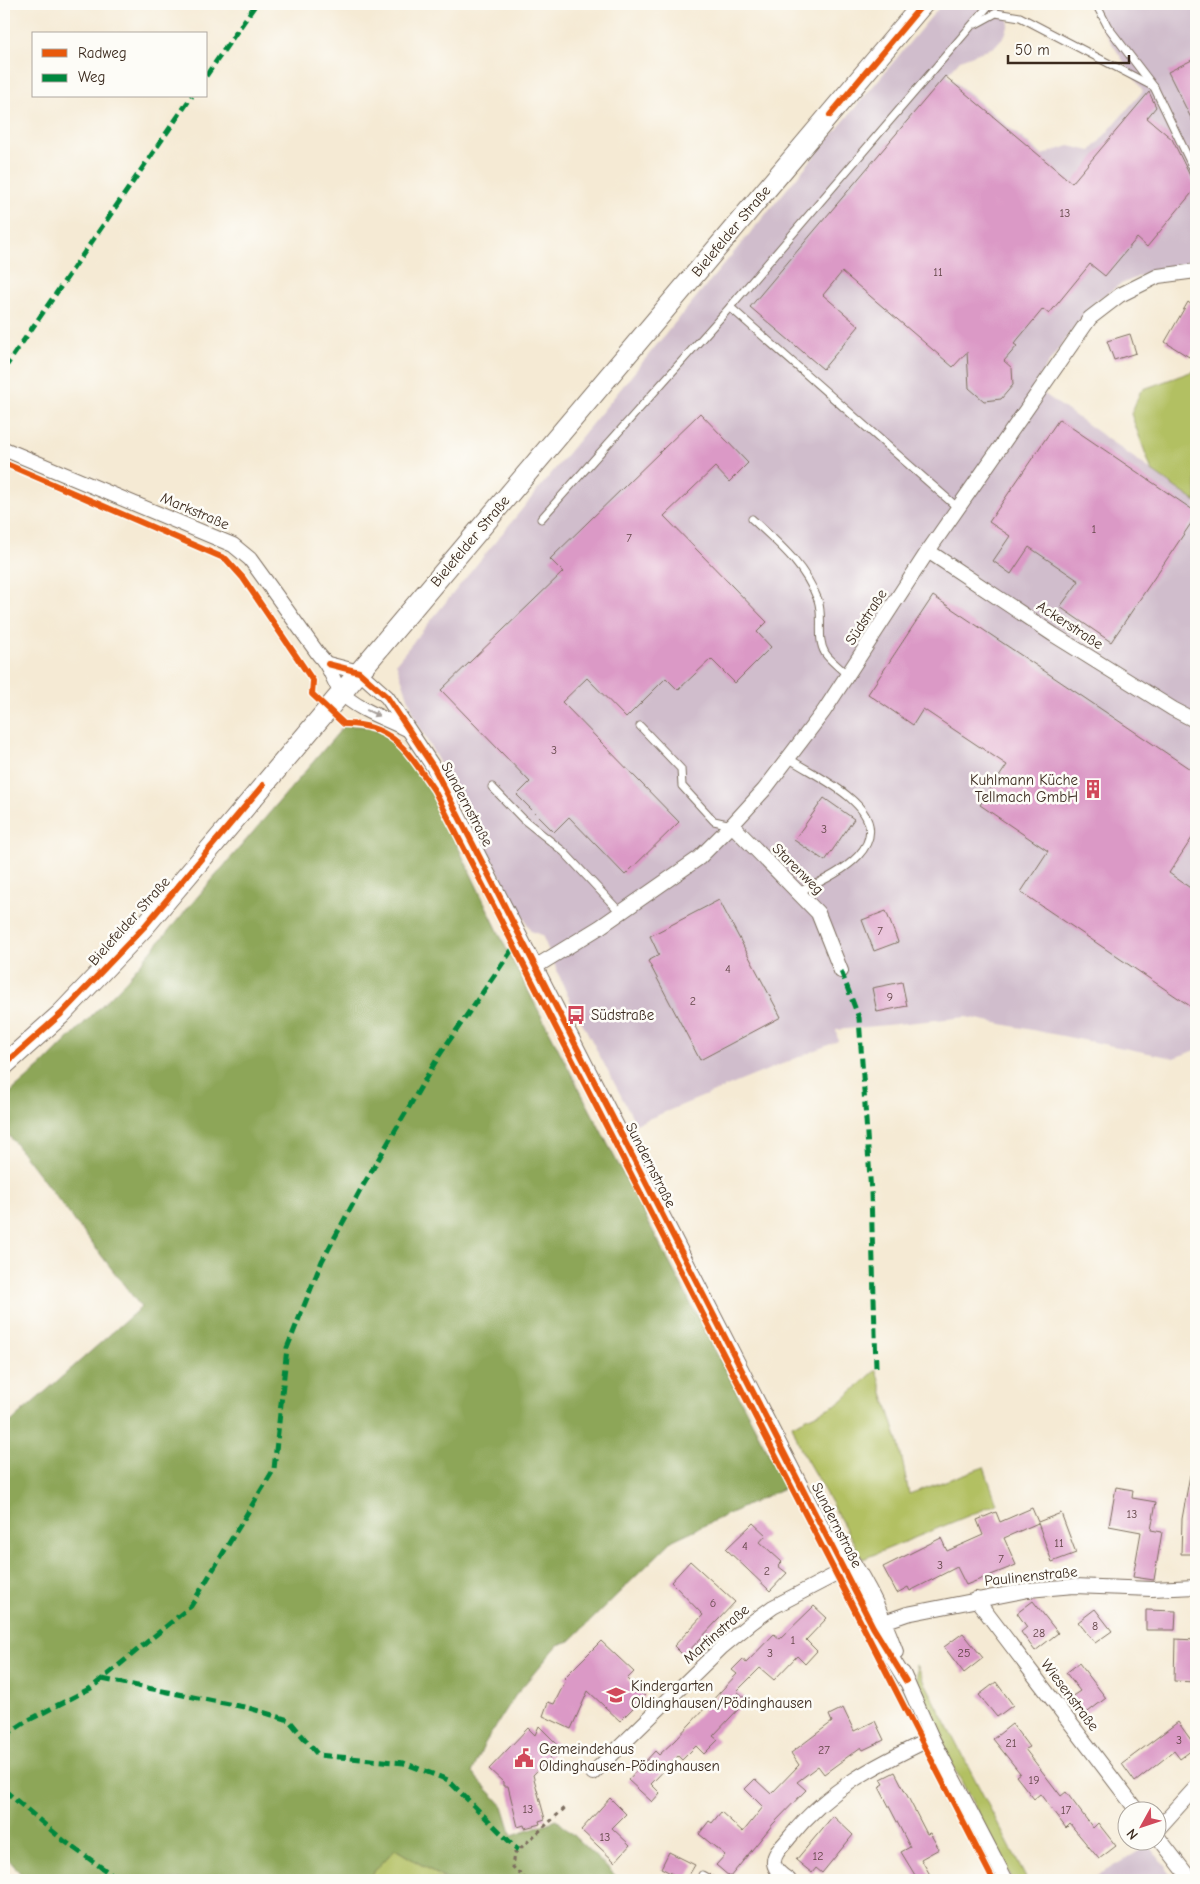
<svg xmlns="http://www.w3.org/2000/svg" width="1200" height="1884" font-family="'Comic Neue',sans-serif">
	<style>
		.industrial { fill: #d0bdcc }
		.green { fill: #b2c062; stroke: #767540 }
		.forest { fill: #8da658; stroke: #64683b }
		.building { fill: #db99c6 }
		.lines { fill: none; stroke-linecap: round; stroke-linejoin: round }
		.lane-casing { stroke: #7c6d5e; stroke-width: 9 }
		.street-casing { stroke: #7c6d5e; stroke-width: 16 }
		.secondary-casing { stroke: #7c6d5e; stroke-width: 22 }
		.path { stroke: #7c6d5e; stroke-width: 3; stroke-dasharray: 4 4; stroke-linecap: butt }
		.lane { stroke: #fff; stroke-width: 7 }
		.street { stroke: #fff; stroke-width: 14 }
		.secondary { stroke: #fff; stroke-width: 20 }
		.quiet { stroke: #00873e; stroke-width: 5; stroke-dasharray: 10 5; stroke-linecap: butt }
		.cycleway-casing { stroke: #fdfcf7; stroke-width: 9 }
		.cycleway { stroke: #e8590c; stroke-width: 6 }
		.oneway { fill: #a79f9a }
		.labels { text-anchor: middle; dominant-baseline: central; stroke-width: 5; stroke-linejoin: round; paint-order: stroke }
		.number-label { font-size: 12px; fill: #634648 }
		.street-label { font-size: 15px; fill: #3b2a1e; stroke: #fdfcf7 }
		.poi-label { font-size: 15px; fill: #3b2a1e; stroke: #fdfcf7; text-anchor: start }
	</style>
	<rect width="100%" height="100%" fill="#fdfcf7"/>
	<filter id="ink" filterUnits="userSpaceOnUse"><feTurbulence type="fractalNoise" baseFrequency=".02" numOctaves="2"/><feDisplacementMap in="SourceGraphic" scale="10" xChannelSelector="R" yChannelSelector="G"/><feConvolveMatrix kernelMatrix="1 2 1 2 8 2 1 2 1" color-interpolation-filters="sRGB"/></filter>
	<filter id="wash" filterUnits="userSpaceOnUse"><feTurbulence type="fractalNoise" baseFrequency=".0096" numOctaves="4" result="noise"/><feDisplacementMap in="SourceGraphic" scale="20" xChannelSelector="R" yChannelSelector="G"/><feGaussianBlur stdDeviation="1.12" result="paint"/><feColorMatrix in="noise" values="0 0 0 0 0 0 0 0 0 0 0 0 0 0 0 0 0 1.4 0 .05"/><feComposite in="paint" operator="in"/></filter>
	<g filter="url(#wash)">
		<rect width="100%" height="100%" fill="#f5ead4"/>
		<!-- industrial -->
		<g class="industrial">
			<path d="M942,4H1004L1009,24L1005,35L994,47L960,60L947,75L1042,155L1069,146L1091,151L1143,91L1100,25L1088,4H1196V261L1147,273L1119,285L1095,302L1068,335L1033,386L1196,502V1050L1174,1058L966,1017L836,1030L838,1041L636,1124L567,994L542,935L531,931L416,720L396,663L673,325Z"/>
			<path d="M1149,1845L1175,1880H1090Z"/>
		</g>
		<!-- green -->
		<g class="green">
			<path d="M1196,370V502L1152,471L1131,414L1141,390Z"/>
			<path d="M876,1370L899,1444L909,1494L984,1467L997,1504L863,1559L801,1450L792,1425L839,1403Z"/>
			<path d="M916,1665L1027,1880H1013L932,1725L918,1686Z"/>
			<path d="M395,1849L445,1879L366,1880Z"/>
		</g>
		<!-- forest -->
		<path class="forest" d="M344,726H361L380,731L407,757L431,790L507,950L786,1487L673,1540L570,1641L558,1645L517,1693L485,1743L472,1773L503,1806L512,1835L557,1820L618,1878L617,1880H447L395,1849L366,1880H26L4,1854V1428L141,1307L4,1129V1098L41,1066L121,986Z"/>
		<g id="blocks">
			<!-- building -->
			<g class="building">
				<path d="M1196,58V128L1168,72Z"/>
				<path d="M945,76L1072,183L1149,92L1156,107L1147,118L1172,139L1196,188L1147,247L1137,238L1105,276L1090,264L1049,314L1043,309L1014,344L1017,346L1004,361L1012,368L1013,385L1001,399L984,401L969,388L967,352L953,367L842,272L823,295L859,326L823,369L750,307Z"/>
				<path d="M1188,302L1196,308V347L1189,357L1165,342Z"/>
				<path d="M1130,334L1136,353L1114,360L1107,341Z"/>
				<path d="M700,413L748,463L729,482L715,467L664,516L767,622L757,632L771,647L735,683L711,659L678,690L666,678L626,718L587,678L562,702L679,822L625,875L569,817L554,832L517,795L530,782L441,690L563,572L550,559Z"/>
				<path d="M1059,419L1196,512V516L1111,642L1060,607L1079,581L1029,547L1011,574L993,561L1010,536L989,522Z"/>
				<path d="M933,596L1196,773V832L1169,873L1196,892V1010L1021,892L1048,851L980,805L1007,765L923,709L913,725L868,694Z"/>
				<path d="M824,798L854,819L825,861L794,840Z"/>
				<path d="M719,900L781,1017L700,1060L648,961L659,955L650,936Z"/>
				<path d="M886,911L898,942L874,951L862,920Z"/>
				<path d="M902,982L907,1006L877,1012L872,988Z"/>
				<path d="M1190,1475L1196,1476V1554H1181L1182,1519Z"/>
				<path d="M1116,1487L1133,1490L1132,1498L1156,1502L1151,1530L1162,1532L1154,1580L1133,1577L1141,1532L1109,1526Z"/>
				<path d="M1032,1508L1038,1522L1061,1513L1076,1553L1052,1562L1038,1523L1004,1538L1016,1565L966,1585L957,1567L910,1591L908,1587L897,1593L883,1567L941,1538L947,1551L983,1535L977,1520L996,1512L1000,1522Z"/>
				<path d="M753,1523L766,1535L760,1542L782,1562L778,1566L787,1573L770,1591L726,1549Z"/>
				<path d="M690,1561L735,1602L684,1656L674,1646L703,1615L671,1582Z"/>
				<path d="M1033,1601L1058,1633L1035,1651L1021,1632L1027,1627L1017,1613Z"/>
				<path d="M814,1606L827,1618L806,1640L817,1651L805,1664L797,1656L774,1680L760,1668L737,1691L747,1700L713,1736L718,1740L704,1754L696,1746L682,1760L678,1756L651,1784L660,1793L652,1802L628,1780L655,1751L659,1755L675,1740L737,1674L732,1670L743,1659L746,1663L774,1634L780,1639Z"/>
				<path d="M1095,1609L1112,1631L1095,1643L1078,1622Z"/>
				<path d="M1146,1610L1176,1611L1175,1630H1146Z"/>
				<path d="M963,1633L983,1658L964,1673L944,1647Z"/>
				<path d="M1175,1639L1196,1640V1682L1174,1681Z"/>
				<path d="M601,1641L634,1672L627,1679L645,1696L620,1721L588,1691L571,1729L543,1716L548,1702L554,1704L566,1680L564,1678Z"/>
				<path d="M1079,1663L1106,1698L1084,1715L1071,1697L1080,1691L1066,1673Z"/>
				<path d="M996,1682L1013,1705L997,1717L979,1695Z"/>
				<path d="M843,1708L854,1731L875,1721L884,1740L863,1750L861,1747L824,1774L818,1766L797,1782L806,1790L773,1824L730,1877L716,1865L725,1855L699,1834L709,1821L712,1823L721,1812L743,1832L763,1807L745,1789L755,1779L771,1794L799,1765L791,1753L832,1722L829,1715Z"/>
				<path d="M1178,1722L1196,1747L1180,1759L1174,1751L1135,1782L1122,1764Z"/>
				<path d="M1012,1724L1029,1747L1025,1749L1061,1796L1066,1792L1093,1828L1098,1823L1116,1846L1099,1859L1070,1824L1066,1828L1040,1794L1034,1799L1016,1776L1020,1773L993,1739Z"/>
				<path d="M539,1726L560,1747L533,1775L545,1819L539,1821L540,1824L525,1828L524,1825L518,1827L508,1786H503V1782L489,1769L528,1728L535,1735Z"/>
				<path d="M895,1772L927,1834L930,1833L939,1849L921,1859L933,1880H918L901,1852L910,1847L879,1787L884,1784L881,1779Z"/>
				<path d="M610,1798L626,1814L612,1828L630,1845L615,1862L581,1830Z"/>
				<path d="M833,1816L853,1835L822,1873L816,1868L812,1873L796,1860Z"/>
				<path d="M669,1852L695,1865L689,1875L682,1879L661,1868Z"/>
			</g>
		</g>
	</g>
	<g filter="url(#ink)">
		<use href="#blocks" fill-opacity="0" stroke="#7c6d5e" stroke-width="1"/>
		<g class="lines">
			<!-- lane casing -->
			<g class="lane-casing">
				<g id="lane">
					<path d="M1096,4L1108,27L1154,87L1196,174"/>
					<path d="M976,24L996,13L1020,17L1154,87"/>
					<path d="M730,307L990,4"/>
					<path d="M541,519L730,307L958,508"/>
					<path d="M752,519C779,544 804,564 818,600C824,618 816,638 825,653C830,661 841,668 847,675"/>
					<path d="M640,726L681,769L682,786L714,821L732,825"/>
					<path d="M788,758C808,771 832,782 850,798C903,843 836,876 798,892"/>
					<path d="M492,787L523,819L564,852L621,913"/>
					<path d="M702,1875L711,1880"/>
					<path d="M771,1880L779,1872"/>
				</g>
			</g>
			<!-- street casing -->
			<g class="street-casing">
				<g id="street">
					<path d="M4,449L233,545L250,559L263,577L319,655C331,667 332,680 341,692C354,708 388,720 407,729"/>
					<path d="M928,551L1054,635L1173,709L1196,721"/>
					<path d="M328,664L359,672L387,697L434,768L873,1627L906,1681"/>
					<path d="M732,825L818,913L841,971"/>
					<path d="M535,967L600,927L699,858L732,825L764,790L824,711L928,551L1090,318L1120,295L1158,276L1196,271"/>
					<path d="M837,1539C863,1573 882,1612 896,1652"/>
					<path d="M976,1599L1138,1812"/>
					<path d="M878,1624L907,1614L1028,1590L1074,1586L1152,1589L1196,1587"/>
					<path d="M903,1673L932,1738L1006,1880"/>
					<path d="M593,1773L722,1647L751,1623L773,1607L852,1566"/>
					<path d="M1158,1829L1196,1787"/>
					<path d="M1158,1837L1191,1880"/>
					<path d="M789,1880C783,1876 775,1871 774,1863C773,1853 784,1845 789,1838C829,1788 876,1765 932,1738"/>
				</g>
			</g>
			<!-- secondary casing -->
			<g class="secondary-casing">
				<path id="secondary" d="M4,1065L61,1014L144,927L923,4"/>
			</g>
			<!-- path -->
			<path class="path" d="M526,1880L512,1866L514,1854L566,1807"/>
			<!-- lane -->
			<use href="#lane" class="lane"/>
			<!-- street -->
			<use href="#street" class="street"/>
			<!-- secondary -->
			<use href="#secondary" class="secondary"/>
			<!-- quiet -->
			<g class="quiet">
				<path d="M206,76L256,4"/>
				<path d="M4,369L192,96"/>
				<path d="M841,971L859,1018L871,1193L876,1368"/>
				<path d="M102,1679L249,1708L289,1720L318,1755L404,1763L448,1780L518,1850"/>
				<path d="M4,1736L27,1721L91,1688L191,1606L274,1469L287,1348L322,1261L361,1189L440,1054L516,944"/>
				<path d="M4,1790L63,1840L119,1880"/>
			</g>
			<!-- cycleway casing -->
			<g class="cycleway-casing">
				<g id="cycleway">
					<path d="M830,115L923,4"/>
					<path d="M4,463L226,559L243,578L313,681L312,694L344,724C393,723 409,754 434,790L993,1880"/>
					<path d="M328,664L359,672L387,697L434,768L873,1627L906,1681"/>
					<path d="M4,1065L61,1014L144,927L263,785"/>
				</g>
			</g>
			<!-- cycleway -->
			<use href="#cycleway" class="cycleway"/>
		</g>
		<!-- one-way arrows -->
		<defs><path id="oneway-solid" d="M-6-.8H1V-3.2L6.5 0L1 3.2V.8H-6Z" transform="scale(1.25)"/></defs>
		<use class="oneway" href="#oneway-solid" transform="translate(373 713) rotate(25)"/>
	</g>
	<!-- icons -->
	<defs>
		<g id="building-bare" transform="scale(1.5)"><path d="M-4-6H4V6H1V3H-1V6H-4ZM-2.5-4.3h1.7v1.8h-1.7ZM.8-4.3h1.7v1.8H.8ZM-2.5-1h1.7V.8h-1.7ZM.8-1h1.7V.8H.8Z" fill="#d1495b" stroke="#fdfcf7" stroke-width="2.5" paint-order="stroke"/></g>
		<g id="bus-bare" transform="scale(1.5)"><path d="M-5-6H5V4H4V6H2V4H-2V6H-4V4H-5ZM-3.5-4V0h7V-4ZM-3.5 1.2v1.5H-2V1.2ZM2 1.2v1.5H3.5V1.2Z" fill="#d1495b" stroke="#fdfcf7" stroke-width="2.5" paint-order="stroke"/></g>
		<g id="school-bare" transform="scale(1.5)"><path d="M0-5L7-2L0 1L-7-2ZM-4 1L0 2.5L4 1V4Q0 6-4 4Z" fill="#d1495b" stroke="#fdfcf7" stroke-width="2.5" paint-order="stroke"/></g>
		<g id="civic-bare" transform="scale(1.5)"><path d="M-.6-6.5H3V-4.5H.6V-3L4-1V1h2V6H-6V1h2V-1L-.6-3ZM-1.2 2.5V6h2.4V2.5Z" fill="#d1495b" stroke="#fdfcf7" stroke-width="2.5" paint-order="stroke"/></g>
	</defs>
	<g fill-rule="evenodd">
		<use href="#building-bare" x="1093" y="789"/>
		<use href="#bus-bare" x="576" y="1015"/>
		<use href="#school-bare" x="616" y="1695"/>
		<use href="#civic-bare" x="524" y="1758"/>
	</g>
	<g class="labels">
		<!-- number labels -->
		<g class="number-label">
			<text x="1065" y="213">13</text>
			<text x="938" y="272">11</text>
			<text x="1094" y="529">1</text>
			<text x="629" y="538">7</text>
			<text x="554" y="750">3</text>
			<text x="824" y="829">3</text>
			<text x="880" y="931">7</text>
			<text x="728" y="969">4</text>
			<text x="890" y="997">9</text>
			<text x="693" y="1001">2</text>
			<text x="1132" y="1514">13</text>
			<text x="1059" y="1543">11</text>
			<text x="745" y="1546">4</text>
			<text x="1001" y="1559">7</text>
			<text x="940" y="1565">3</text>
			<text x="767" y="1571">2</text>
			<text x="713" y="1603">6</text>
			<text x="1095" y="1626">8</text>
			<text x="1039" y="1633">28</text>
			<text x="793" y="1640">1</text>
			<text x="770" y="1653">3</text>
			<text x="964" y="1653">25</text>
			<text x="1179" y="1740">3</text>
			<text x="1011" y="1743">21</text>
			<text x="824" y="1750">27</text>
			<text x="1034" y="1780">19</text>
			<text x="528" y="1809">13</text>
			<text x="1066" y="1810">17</text>
			<text x="605" y="1837">13</text>
			<text x="818" y="1856">12</text>
		</g>
		<!-- street labels -->
		<g class="street-label">
			<text transform="translate(731 231) rotate(-50)">Bielefelder Straße</text>
			<text transform="translate(195 511) rotate(23)">Markstraße</text>
			<text transform="translate(470 541) rotate(-50)">Bielefelder Straße</text>
			<text transform="translate(866 617) rotate(-57)">Südstraße</text>
			<text transform="translate(1070 625) rotate(33)">Ackerstraße</text>
			<text transform="translate(467 804) rotate(62)">Sundernstraße</text>
			<text transform="translate(798 869) rotate(45)">Starenweg</text>
			<text transform="translate(129 921) rotate(-48)">Bielefelder Straße</text>
			<text transform="translate(651 1165) rotate(63)">Sundernstraße</text>
			<text transform="translate(837 1525) rotate(63)">Sundernstraße</text>
			<text transform="translate(1031 1576) rotate(-6)">Paulinenstraße</text>
			<text transform="translate(716 1634) rotate(-41)">Martinstraße</text>
			<text transform="translate(1070 1695) rotate(53)">Wiesenstraße</text>
		</g>
		<!-- poi labels -->
		<g class="poi-label">
			<text x="1078" y="780" text-anchor="end">Kuhlmann Küche<tspan x="1078" dy="17">Tellmach GmbH</tspan></text>
			<text x="591" y="1015">Südstraße</text>
			<text x="631" y="1686">Kindergarten<tspan x="631" dy="17">Oldinghausen/Pödinghausen</tspan></text>
			<text x="539" y="1749">Gemeindehaus<tspan x="539" dy="17">Oldinghausen-Pödinghausen</tspan></text>
		</g>
	</g>
	<!-- margin -->
	<rect width="1200" height="1884" fill="none" stroke="#fdfcf7" stroke-width="20"/>
	<!-- legend -->
	<rect x="32" y="32" width="175" height="65" fill="#fdfcf7" stroke="#afa8a0"/>
	<rect x="42" y="49" width="25" height="8" fill="#e8590c" stroke="#afa8a0"/>
	<text x="78" y="58" font-size="15" fill="#3b2a1e">Radweg</text>
	<rect x="42" y="74" width="25" height="8" fill="#00873e" stroke="#afa8a0"/>
	<text x="78" y="82" font-size="15" fill="#3b2a1e">Weg</text>
	<!-- north arrow -->
	<g transform="translate(1142 1826) rotate(230)"><circle r="24" fill="#fdfcf7" stroke="#afa8a0"/>
	<path d="M0-4L9 19L0 12L-9 19Z" fill="#d1495b"/>
	<text y="-8" font-size="14" font-weight="bold" text-anchor="middle" fill="#3b2a1e">N</text>
	</g>
	<!-- scale -->
	<path d="M1008 55v8h121v-8" fill="none" stroke="#3b2a1e" stroke-width="2.5"/>
	<text x="1015" y="55" font-size="15" fill="#3b2a1e" stroke="#fdfcf7" stroke-width="4" paint-order="stroke">50 m</text>
</svg>
